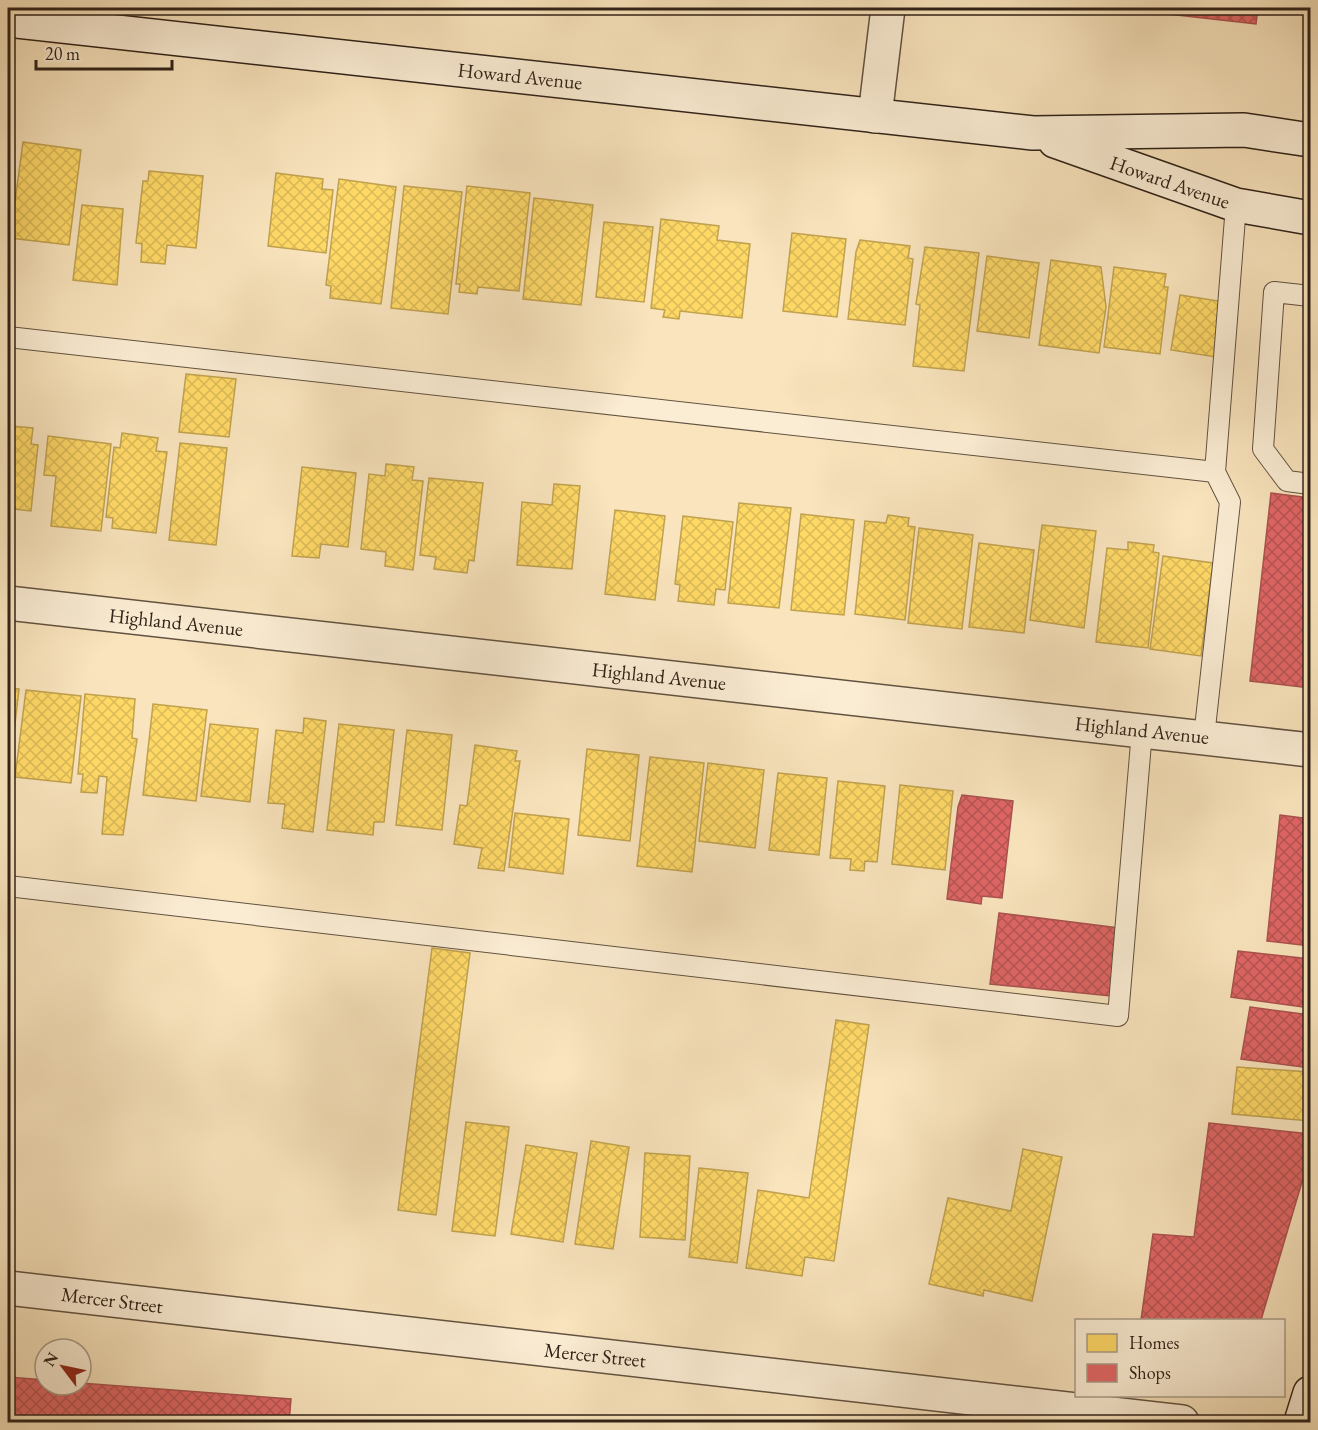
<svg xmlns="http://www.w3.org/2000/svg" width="1318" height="1430" font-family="'EB Garamond',serif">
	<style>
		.homes { fill: url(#homes-cross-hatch); stroke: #c1a24f; stroke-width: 1.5 }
		.shops { fill: url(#shops-cross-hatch); stroke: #ab524f; stroke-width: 1.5 }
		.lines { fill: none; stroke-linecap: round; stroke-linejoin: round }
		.service-casing { stroke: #625241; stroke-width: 22 }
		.minor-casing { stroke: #625241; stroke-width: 36 }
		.secondary-casing { stroke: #302218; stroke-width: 36 }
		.service { stroke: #fbedd4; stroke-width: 20 }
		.minor { stroke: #fbedd4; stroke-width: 33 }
		.secondary { stroke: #fbedd4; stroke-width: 33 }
		.labels { text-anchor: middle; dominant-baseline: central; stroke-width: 6; stroke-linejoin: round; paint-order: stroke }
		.street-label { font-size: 20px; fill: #302218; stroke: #fbedd4 }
	</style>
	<defs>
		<pattern id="homes-cross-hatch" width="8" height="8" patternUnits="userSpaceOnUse" patternTransform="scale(1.5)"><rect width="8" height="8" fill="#ffd966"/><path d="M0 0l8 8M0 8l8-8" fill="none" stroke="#dbba58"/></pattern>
		<pattern id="shops-cross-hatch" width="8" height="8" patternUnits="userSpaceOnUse" patternTransform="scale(1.5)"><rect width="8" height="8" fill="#e06666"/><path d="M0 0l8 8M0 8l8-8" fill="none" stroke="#b65453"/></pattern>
	</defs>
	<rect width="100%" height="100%" fill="#f9e4bd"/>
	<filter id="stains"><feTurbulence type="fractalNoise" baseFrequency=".00333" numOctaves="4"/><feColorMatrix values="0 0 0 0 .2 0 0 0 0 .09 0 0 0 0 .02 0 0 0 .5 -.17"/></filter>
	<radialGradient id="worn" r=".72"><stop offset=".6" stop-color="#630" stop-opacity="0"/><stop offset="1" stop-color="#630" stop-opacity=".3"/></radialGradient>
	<!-- homes -->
	<g class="homes">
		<path d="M23,142L81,150L69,245L10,238Z"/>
		<path d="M8,161L14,162L8,214Z"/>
		<path d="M149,171L203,176L196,248L167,245L165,264L141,262L142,244L136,243L143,181H148Z"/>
		<path d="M276,173L323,179L322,189L333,190L326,253L268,246Z"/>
		<path d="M339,179L396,187L381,304L330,298L331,286L326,285Z"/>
		<path d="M404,186L462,192L448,314L391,308Z"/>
		<path d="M467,186L530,193L519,291L478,287L477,294L459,292L460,284H456Z"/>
		<path d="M534,198L593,205L581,305L523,299Z"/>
		<path d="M82,205L123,209L117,285L73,280Z"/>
		<path d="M661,219L719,226L717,240L750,244L742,318L680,311L679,319L663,317L665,310L651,308Z"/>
		<path d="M604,222L653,227L644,302L596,297Z"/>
		<path d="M792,233L846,239L837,317L783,311Z"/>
		<path d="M860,240L910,246L908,258L913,259L905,325L848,319L856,252Z"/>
		<path d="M925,247L979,253L964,371L913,366L920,305L916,304Z"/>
		<path d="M987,256L1039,263L1029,338L977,331Z"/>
		<path d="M1051,260L1101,267L1106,307L1099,353L1039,345Z"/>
		<path d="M1114,267L1166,274L1164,287H1168L1160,354L1104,347Z"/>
		<path d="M1180,295L1225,302L1216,357L1171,350Z"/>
		<path d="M186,374L236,379L229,437L179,432Z"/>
		<path d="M11,426L33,428L31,444L38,445L31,511L13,509L11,520H8V435H10Z"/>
		<path d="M122,433L158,438L156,451L167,452L156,533L112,528L113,518L106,517L114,447L120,448Z"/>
		<path d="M48,436L111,444L101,531L51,526L56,476L44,475Z"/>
		<path d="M180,443L227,448L216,545L169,540Z"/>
		<path d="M386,464L414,467L412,480L423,481L413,570L385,566L386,552L361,549L369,474L385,476Z"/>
		<path d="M302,467L356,473L348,547L321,544L319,558L292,556Z"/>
		<path d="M429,478L483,483L474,561L469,560L467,573L434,569L436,557L420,555Z"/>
		<path d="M554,484L580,486L572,569L517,565L522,502L552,505Z"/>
		<path d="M739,503L791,508L779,608L728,603Z"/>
		<path d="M615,510L665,516L655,600L605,594Z"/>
		<path d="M801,514L854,520L844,615L791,610Z"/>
		<path d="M888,515L909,518L908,526L915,527L905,620L855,614L865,521L886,523Z"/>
		<path d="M683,516L733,522L725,590L716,589L714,605L678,601L680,585L675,584Z"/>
		<path d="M1042,525L1096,531L1084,628L1030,620Z"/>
		<path d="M919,528L973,535L962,629L908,623Z"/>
		<path d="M1128,542L1154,545L1153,552L1159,553L1148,648L1096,642L1107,548L1128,550Z"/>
		<path d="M979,543L1034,550L1024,633L969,627Z"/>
		<path d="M1163,556L1213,563L1201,656L1150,649Z"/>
		<path d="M8,688L19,689L9,776H8Z"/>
		<path d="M26,690L81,696L71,783L15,777Z"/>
		<path d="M85,694L135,699L132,738L137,739L123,835L102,834L107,777L99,776L97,793L81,792L83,774H78Z"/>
		<path d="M153,704L207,710L196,801L143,795Z"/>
		<path d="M304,718L326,721L313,832L282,828L285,804L268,803L276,730L303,733Z"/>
		<path d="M210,724L258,729L250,802L201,796Z"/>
		<path d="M339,724L394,730L384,822H374L373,835L327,830Z"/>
		<path d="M407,730L452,735L442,830L396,825Z"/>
		<path d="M475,745L517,751L515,761H520L504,871L478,868L482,848L454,844L460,805L467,806Z"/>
		<path d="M587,749L639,755L630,841L578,835Z"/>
		<path d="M650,757L704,763L692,872L637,866Z"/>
		<path d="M708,763L764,770L755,848L699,841Z"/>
		<path d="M778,773L827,778L819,855L769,850Z"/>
		<path d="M838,781L885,786L877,862L865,861L864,871L850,870L851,859L830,858Z"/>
		<path d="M900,785L953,791L945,870L892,864Z"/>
		<path d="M515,813L569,819L563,874L509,867Z"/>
		<path d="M432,948L470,953L436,1215L398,1210Z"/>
		<path d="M836,1020L869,1025L834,1261L805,1257L802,1276L746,1268L758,1190L809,1198Z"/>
		<path d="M1237,1067L1310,1072V1121L1232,1114Z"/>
		<path d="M466,1122L509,1127L495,1236L452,1231Z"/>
		<path d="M591,1141L629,1147L613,1249L575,1244Z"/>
		<path d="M526,1145L577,1153L563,1242L511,1234Z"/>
		<path d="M1023,1149L1062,1157L1032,1301L984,1290L983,1296L929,1284L948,1198L1011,1211Z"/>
		<path d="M645,1153L690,1156L685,1240L640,1237Z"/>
		<path d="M699,1168L748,1173L737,1263L689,1257Z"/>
	</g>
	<!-- shops -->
	<g class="shops">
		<path d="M1114,8H1258L1256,24Z"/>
		<path d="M1308,405H1310V450H1304Z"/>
		<path d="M1271,493L1310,498V688L1250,681Z"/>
		<path d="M962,795L1013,801L1002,898L982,896L981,904L947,899L958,807Z"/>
		<path d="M1280,815L1310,819V946L1267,941Z"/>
		<path d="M999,913L1119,928L1111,996L990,984Z"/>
		<path d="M1238,951L1310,959V1008L1231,997Z"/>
		<path d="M1250,1007L1310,1015V1068L1241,1059Z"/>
		<path d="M1209,1123L1310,1134V1155L1261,1320H1141L1153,1234L1194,1237Z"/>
		<path d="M8,1377L45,1380V1385H81V1383L291,1399L289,1422H8Z"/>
	</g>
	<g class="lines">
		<!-- service casing -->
		<g class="service-casing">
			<g id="service">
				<path d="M1310,296L1274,292L1263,449L1287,481L1310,484"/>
				<path d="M8,337L1215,472"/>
				<path d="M1204,737L1230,502L1215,472L1236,205"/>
				<path d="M8,886L1118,1016L1142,731"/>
			</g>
		</g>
		<!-- minor casing -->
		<g class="minor-casing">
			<g id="minor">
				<path d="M875,116L888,8"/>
				<path d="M8,603L1310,750"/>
				<path d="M8,1288L1182,1422"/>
			</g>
		</g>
		<!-- secondary casing -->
		<g class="secondary-casing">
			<g id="secondary">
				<path d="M8,20L1033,133L1244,130L1310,140"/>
				<path d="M1055,141L1236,205L1310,218"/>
				<path d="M1301,1422L1310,1393"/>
			</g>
		</g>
		<!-- service -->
		<use href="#service" class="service"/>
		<!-- minor -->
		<use href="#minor" class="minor"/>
		<!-- secondary -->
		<use href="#secondary" class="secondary"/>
	</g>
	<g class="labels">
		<!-- street labels -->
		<g class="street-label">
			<text transform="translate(520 76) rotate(6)">Howard Avenue</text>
			<text transform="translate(1170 182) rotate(19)">Howard Avenue</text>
			<text transform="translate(176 622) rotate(6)">Highland Avenue</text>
			<text transform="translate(659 676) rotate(6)">Highland Avenue</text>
			<text transform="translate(1142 730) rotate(6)">Highland Avenue</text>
			<text transform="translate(112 1300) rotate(7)">Mercer Street</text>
			<text transform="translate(595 1355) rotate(6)">Mercer Street</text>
		</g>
	</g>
	<!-- margin -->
	<rect width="1318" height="1430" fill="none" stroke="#f9e4bd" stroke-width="30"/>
	<rect x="9" y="9" width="1300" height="1412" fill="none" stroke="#302218" stroke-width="3"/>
	<rect x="15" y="15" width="1288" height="1400" fill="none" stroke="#302218" stroke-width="1.5"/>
	<!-- legend -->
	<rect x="1075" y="1319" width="210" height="78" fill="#fbedd4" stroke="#aa9c89" stroke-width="1.5"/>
	<rect x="1087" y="1334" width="30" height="18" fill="#ffd966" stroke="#aa9c89" stroke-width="1.5"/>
	<text x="1129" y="1349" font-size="18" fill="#302218">Homes</text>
	<rect x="1087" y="1364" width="30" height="18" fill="#e06666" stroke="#aa9c89" stroke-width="1.5"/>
	<text x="1129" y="1379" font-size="18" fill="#302218">Shops</text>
	<!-- north arrow -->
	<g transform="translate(63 1367) rotate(302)"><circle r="28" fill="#fbedd4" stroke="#aa9c89" stroke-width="1.5"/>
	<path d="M0-4.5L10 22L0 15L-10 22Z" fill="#8f2418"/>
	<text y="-9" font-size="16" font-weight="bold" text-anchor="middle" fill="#302218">N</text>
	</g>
	<!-- scale -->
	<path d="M36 60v9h136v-9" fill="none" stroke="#302218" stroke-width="3"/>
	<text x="45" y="60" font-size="18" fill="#302218" stroke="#fbedd4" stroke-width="4.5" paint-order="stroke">20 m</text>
	<rect width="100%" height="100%" filter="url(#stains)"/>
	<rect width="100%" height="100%" fill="url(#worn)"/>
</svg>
